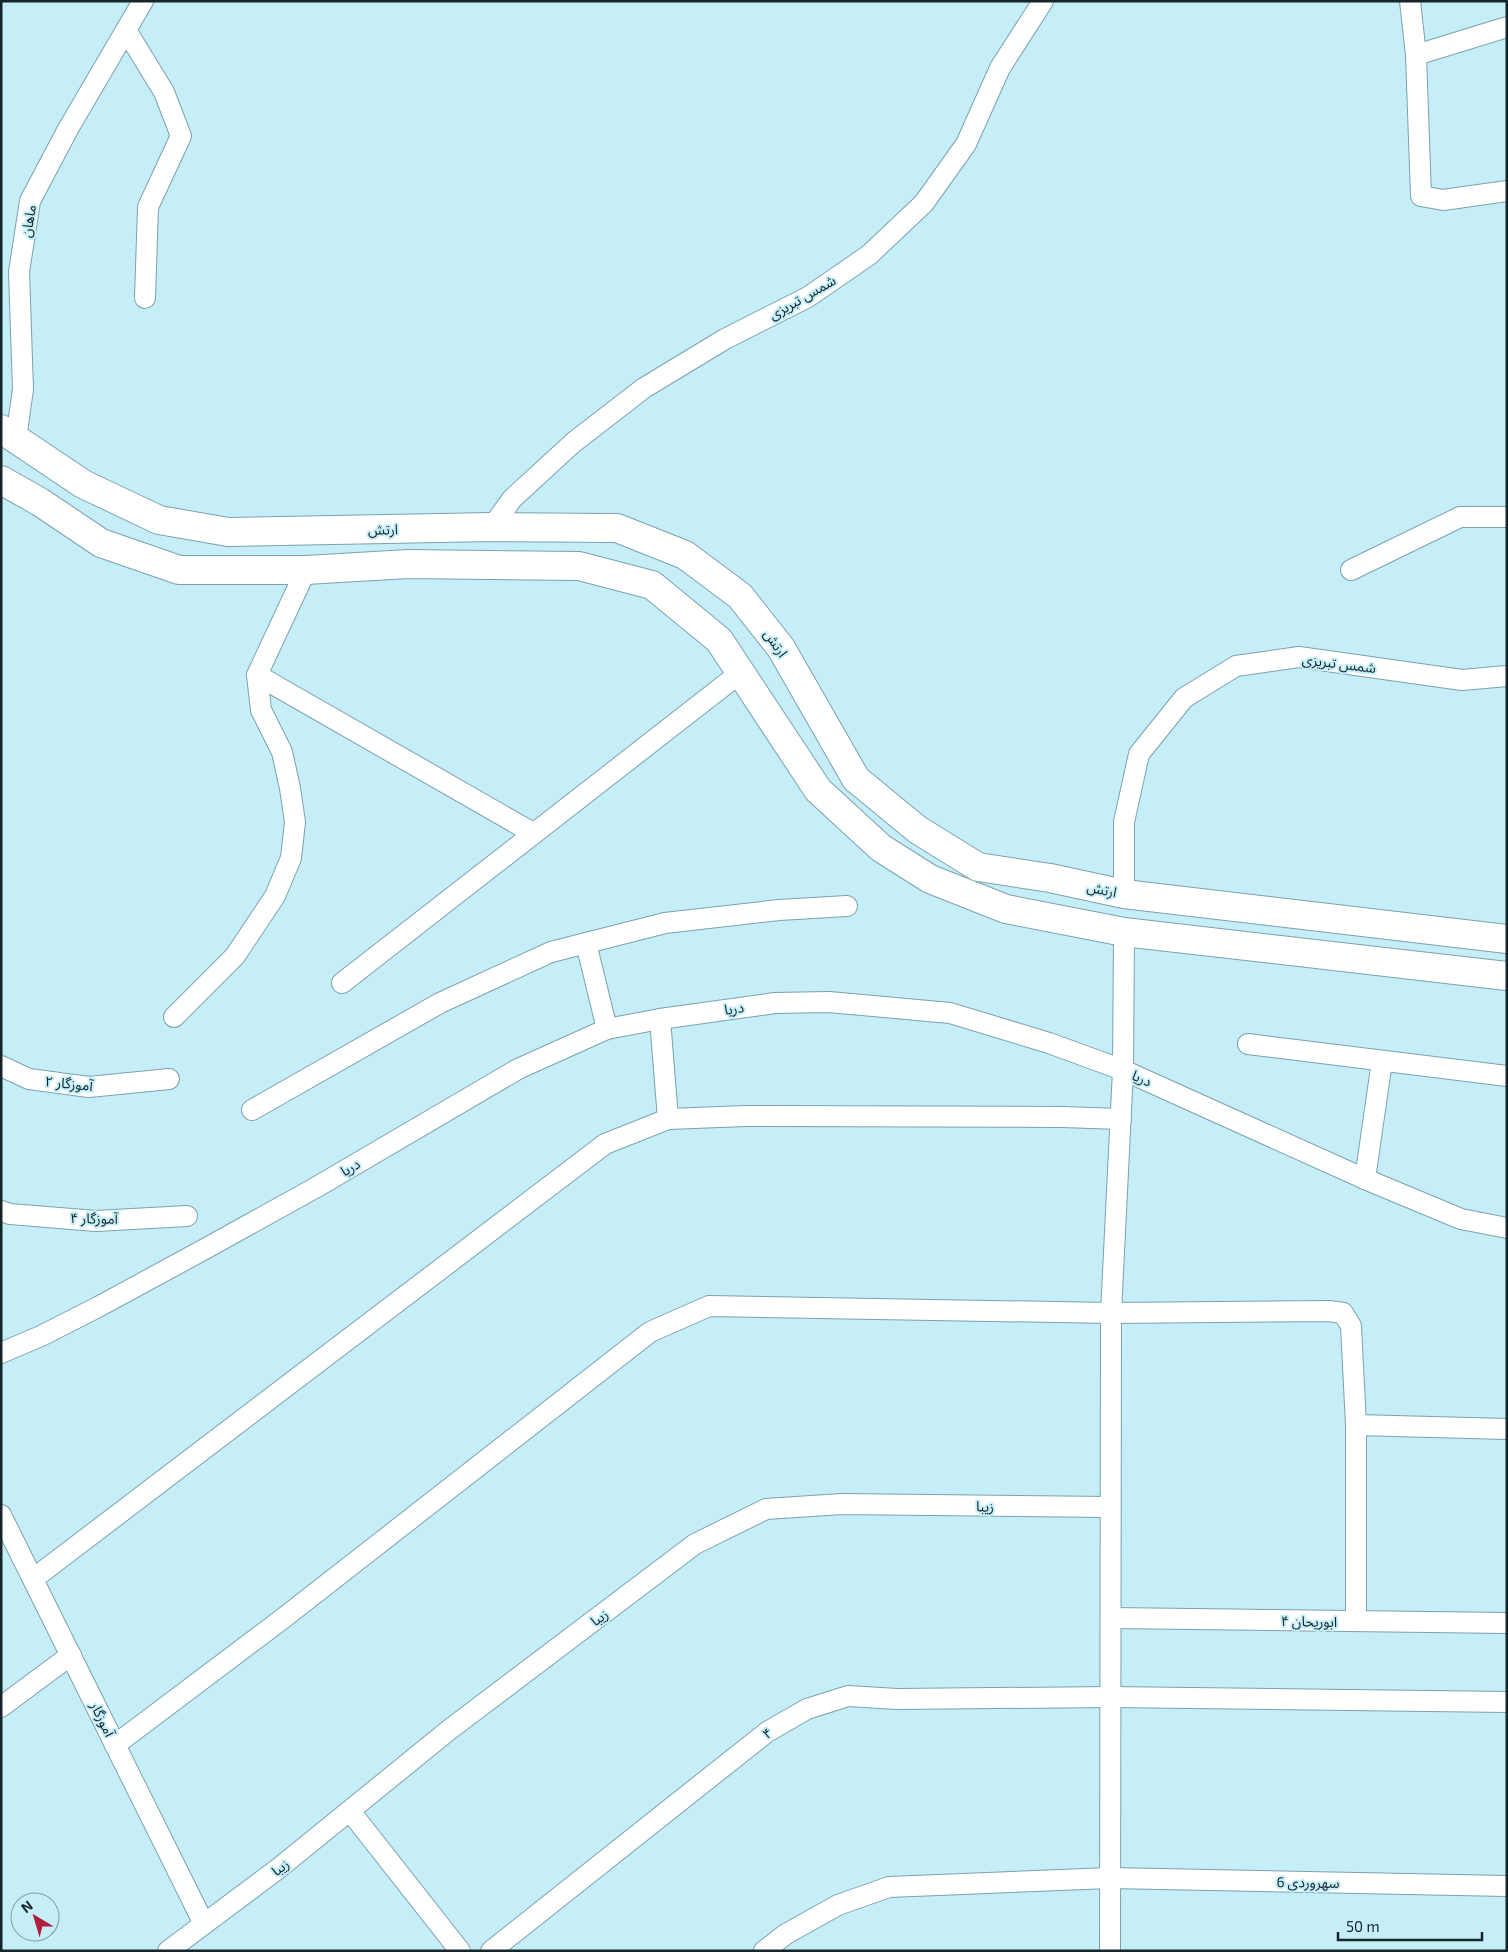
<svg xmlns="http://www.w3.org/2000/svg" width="1508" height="1952" font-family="'Exo 2','Noto Sans Arabic',sans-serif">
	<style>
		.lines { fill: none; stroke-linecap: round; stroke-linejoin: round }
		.minor-casing { stroke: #7ba2ad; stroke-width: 22 }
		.secondary-casing { stroke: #7ba2ad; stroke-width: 30 }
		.minor { stroke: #fff; stroke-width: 20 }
		.secondary { stroke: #fff; stroke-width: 28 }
		.labels { text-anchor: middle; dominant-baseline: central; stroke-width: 4; stroke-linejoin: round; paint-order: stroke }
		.street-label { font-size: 14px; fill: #152529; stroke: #c5eef9 }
	</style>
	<rect width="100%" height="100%" fill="#c5eef9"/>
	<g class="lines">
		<!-- minor casing -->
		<g class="minor-casing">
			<g id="minor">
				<path d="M1410,1L1416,55L1421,196L1443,200L1507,191"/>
				<path d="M126,30L164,92L181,136L148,207L145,298"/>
				<path d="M1416,55L1507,27"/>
				<path d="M16,439L23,389L19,272L30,201L68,129L143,1"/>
				<path d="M492,527L512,499L574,442L644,388L725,339L808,297L869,255L924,203L966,144L1000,68L1043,1"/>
				<path d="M1351,570L1460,517H1507"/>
				<path d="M257,675L533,833"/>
				<path d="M1124,894V822L1139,754L1184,698L1236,666L1299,657L1462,680L1507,676"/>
				<path d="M586,943L607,1029"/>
				<path d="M342,983L740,673"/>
				<path d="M174,1017L235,956L275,896L291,858L295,822L290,788L282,752L261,710L257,675L306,570"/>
				<path d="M660,1019L668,1119"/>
				<path d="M1248,1044L1507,1076"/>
				<path d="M1,1066L29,1079L89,1087L169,1079"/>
				<path d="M252,1110L440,1003L551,952L665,923L779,910L847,906"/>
				<path d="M1365,1179L1382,1061"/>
				<path d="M1,1211L10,1214L96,1221L187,1216"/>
				<path d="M1,1353L41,1336L98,1307L203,1250L315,1188L518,1069L607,1029L660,1019L775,1003L829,1002L950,1013L1049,1043L1123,1070L1365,1179L1461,1219L1507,1228"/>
				<path d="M1356,1425L1507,1429"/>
				<path d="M1,1515L204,1924"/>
				<path d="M33,1579L605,1144L668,1119L746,1116L1062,1117L1121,1119"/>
				<path d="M1111,1618L1507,1623"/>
				<path d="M1,1707L71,1655"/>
				<path d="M115,1745L281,1620L650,1332L709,1306L1111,1313L1329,1311L1343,1313L1351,1326L1356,1425V1621"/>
				<path d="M350,1811L460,1951"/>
				<path d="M168,1951L279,1868L449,1730L695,1544L766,1509L842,1504L1110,1507"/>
				<path d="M491,1951L767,1732L807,1709L848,1696L897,1699L1111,1697L1507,1702"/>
				<path d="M764,1951L786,1934L838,1905L889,1887L1110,1878L1507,1886"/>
				<path d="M1110,1951L1111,1313L1123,1070L1124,932"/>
			</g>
		</g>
		<!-- secondary casing -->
		<g class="secondary-casing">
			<g id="secondary">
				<path d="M1,429L83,484L159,520L228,532L492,527L617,528L685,555L740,596L781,648L856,779L918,830L978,867L1050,878L1124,894L1507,939"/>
				<path d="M1,480L40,502L101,543L179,570H306L408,564L579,566L652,585L719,640L818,790L881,848L930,879L1006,909L1124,932L1507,976"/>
			</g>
		</g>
		<!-- minor -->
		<use href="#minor" class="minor"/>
		<!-- secondary -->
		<use href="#secondary" class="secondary"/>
	</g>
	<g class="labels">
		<!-- street labels -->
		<g class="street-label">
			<text transform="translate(28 221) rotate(-80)">ماهان</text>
			<text transform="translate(802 297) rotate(-30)">شمس تبریزی</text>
			<text transform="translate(383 529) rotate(-1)">ارتش</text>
			<text transform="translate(776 643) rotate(55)">ارتش</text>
			<text transform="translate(1339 663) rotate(7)">شمس تبریزی</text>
			<text transform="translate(1102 889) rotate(12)">ارتش</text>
			<text transform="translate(734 1008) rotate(-8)">دریا</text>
			<text transform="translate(1142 1078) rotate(24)">دریا</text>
			<text transform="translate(69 1083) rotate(6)">آموزگار ۲</text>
			<text transform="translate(350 1167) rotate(-30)">دریا</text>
			<text transform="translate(94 1218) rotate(1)">آموزگار ۴</text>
			<text transform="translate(985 1506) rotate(1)">زیبا</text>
			<text transform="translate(599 1617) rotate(-37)">زیبا</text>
			<text transform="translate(1309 1621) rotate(1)">ابوریحان ۴</text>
			<text transform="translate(103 1719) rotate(64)">آموزگار</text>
			<text transform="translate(767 1733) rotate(-34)">۴</text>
			<text transform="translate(280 1867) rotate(-38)">زیبا</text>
			<text transform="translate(1308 1882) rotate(1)">سهروردی 6</text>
		</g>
	</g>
	<!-- border -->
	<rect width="1508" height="1952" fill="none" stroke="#152529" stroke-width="5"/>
	<!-- north arrow -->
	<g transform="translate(35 1917) rotate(322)"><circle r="24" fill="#c5eef9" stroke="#7f9ea6"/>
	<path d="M0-4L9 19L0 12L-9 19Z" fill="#b11d3a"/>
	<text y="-8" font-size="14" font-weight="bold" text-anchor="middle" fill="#152529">N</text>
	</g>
	<!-- scale -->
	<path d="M1338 1932v8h144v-8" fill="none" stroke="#152529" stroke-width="2.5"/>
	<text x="1346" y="1932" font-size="15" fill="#152529" stroke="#c5eef9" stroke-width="4" paint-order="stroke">50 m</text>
</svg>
